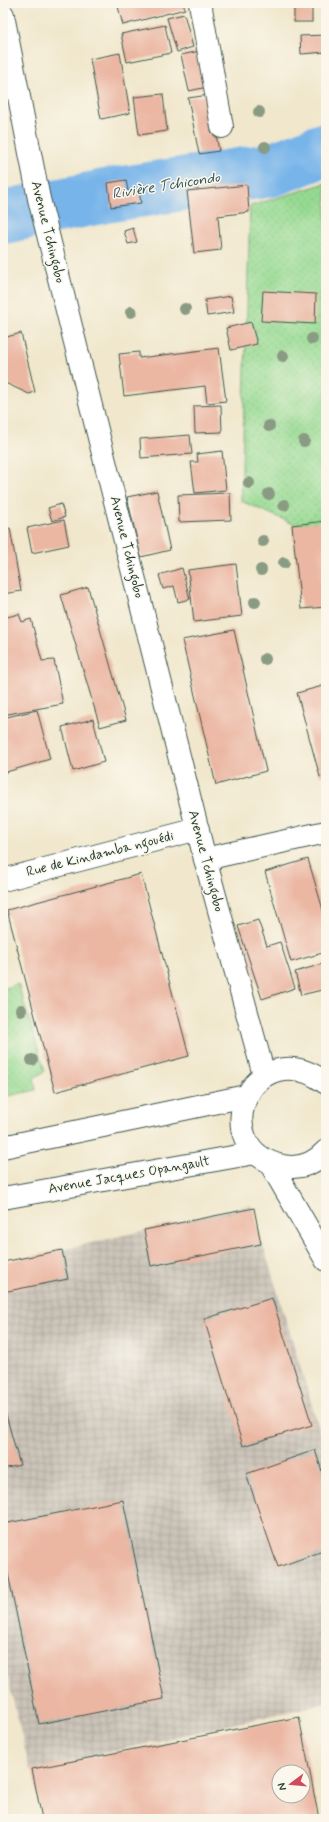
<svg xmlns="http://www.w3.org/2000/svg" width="329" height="1822" font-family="Mynerve,sans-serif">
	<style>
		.industrial { fill: url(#industrial-grid) }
		.grass { fill: url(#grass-dots); stroke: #5a8c63 }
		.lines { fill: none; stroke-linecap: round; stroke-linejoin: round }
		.river { stroke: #77b4ea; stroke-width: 54 }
		.building { fill: #ebb6a2; fill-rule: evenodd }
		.street-casing { stroke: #3e564b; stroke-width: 24 }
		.secondary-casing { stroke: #3e564b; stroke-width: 24 }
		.highway-casing { stroke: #3e564b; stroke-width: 24 }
		.street { stroke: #fff; stroke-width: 22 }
		.secondary { stroke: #fff; stroke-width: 22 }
		.highway { stroke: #fff; stroke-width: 22 }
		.tree { fill: #8a9b83 }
		.labels { text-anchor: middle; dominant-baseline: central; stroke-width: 3; stroke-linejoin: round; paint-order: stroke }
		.street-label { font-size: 14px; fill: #1f3d34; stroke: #fbf7ec }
		.water-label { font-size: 15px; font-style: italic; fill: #355b62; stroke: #fbf7ec }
	</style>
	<defs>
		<pattern id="industrial-grid" width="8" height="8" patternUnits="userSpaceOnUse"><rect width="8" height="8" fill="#cbc3b8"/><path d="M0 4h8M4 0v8" fill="none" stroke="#aea89f"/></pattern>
		<pattern id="grass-dots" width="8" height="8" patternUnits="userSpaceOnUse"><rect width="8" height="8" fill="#96da92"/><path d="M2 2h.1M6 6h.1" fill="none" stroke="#81bc7e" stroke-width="1.8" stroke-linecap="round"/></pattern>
	</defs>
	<rect width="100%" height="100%" fill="#fbf7ec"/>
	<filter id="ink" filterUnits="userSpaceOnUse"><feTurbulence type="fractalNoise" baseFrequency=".025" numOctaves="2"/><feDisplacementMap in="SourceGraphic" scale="8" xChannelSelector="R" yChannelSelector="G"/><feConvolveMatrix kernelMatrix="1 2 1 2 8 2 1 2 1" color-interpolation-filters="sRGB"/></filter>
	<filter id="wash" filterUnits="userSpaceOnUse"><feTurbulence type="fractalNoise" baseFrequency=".012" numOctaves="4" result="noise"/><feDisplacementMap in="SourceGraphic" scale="16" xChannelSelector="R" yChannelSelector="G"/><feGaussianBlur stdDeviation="0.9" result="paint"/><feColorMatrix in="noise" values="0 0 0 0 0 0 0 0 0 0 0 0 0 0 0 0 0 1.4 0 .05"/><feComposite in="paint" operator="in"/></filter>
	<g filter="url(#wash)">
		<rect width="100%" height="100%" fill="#f0e7cc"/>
		<!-- industrial -->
		<path class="industrial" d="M251,1205L326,1451V1703L30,1770L3,1658V1264Z"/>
		<!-- grass -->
		<g class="grass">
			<path d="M326,183V538L241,501L250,206Z"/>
			<path d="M18,984L45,1071L34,1078L36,1090L3,1097V989Z"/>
		</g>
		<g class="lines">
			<!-- river -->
			<path class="river" d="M3,217L105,196L271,170L326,149"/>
		</g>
		<g id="blocks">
			<!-- building -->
			<g class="building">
				<path d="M117,3H183L185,9L123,25Z"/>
				<rect x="294" y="3" width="18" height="19"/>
				<path d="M184,14L193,47L177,52L167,18Z"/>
				<path d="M165,25L171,53L127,62L121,34Z"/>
				<path d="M326,35V52L301,54L300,36Z"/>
				<path d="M200,51L207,87L189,91L181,55Z"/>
				<path d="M120,53L130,113L101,119L90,59Z"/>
				<path d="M163,94L167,131L139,135L134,97Z"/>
				<path d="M209,95L219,151L199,154L188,98Z"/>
				<path d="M126,180L128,191L139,190L141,203L111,207L108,183Z"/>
				<path d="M247,185L249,212L218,216L221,250L194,253L187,191Z"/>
				<path d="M133,228L137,242L128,244L124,231Z"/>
				<path d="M263,291L316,294L315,324L261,321Z"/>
				<path d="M231,296L234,312L207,316L205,300Z"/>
				<path d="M251,322L257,344L231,350L226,328Z"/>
				<path d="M21,333L35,392L29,394L3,382V338Z"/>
				<path d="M219,348L226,401L207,403L205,386L124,396L119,354L139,352V358Z"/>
				<path d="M221,405L222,432L195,433L194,406Z"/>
				<path d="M190,435L192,454L141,458L140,439Z"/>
				<path d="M222,451L226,490L195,493L191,462H198L197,454Z"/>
				<path d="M157,491L170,550L141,557L127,497Z"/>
				<path d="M230,493L231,520L179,522L178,495Z"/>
				<path d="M61,504L65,517L52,521L48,508Z"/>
				<path d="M64,520L69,545L32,553L27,528Z"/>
				<path d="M326,521V607L301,609L292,525Z"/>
				<path d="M10,528L21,591L3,594V529Z"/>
				<path d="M236,564L242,616L194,622L188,570Z"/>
				<path d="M182,568L190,599L178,602L174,586L163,589L159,575Z"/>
				<path d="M88,587L126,720L100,727L61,595Z"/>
				<path d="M19,614L22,622L31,619L42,661L54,660L63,704L3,715V618Z"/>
				<path d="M234,630L266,771L216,785L182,640Z"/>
				<path d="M326,685V775L320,777L297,693Z"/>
				<path d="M37,710L50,759L3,773V718Z"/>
				<path d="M93,719L104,762L73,771L62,727Z"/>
				<path d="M308,859L326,920V952L291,962L265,872Z"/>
				<path d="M141,874L189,1056L55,1092L7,910Z"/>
				<path d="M258,920L267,946L280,942L295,988L262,999L238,926Z"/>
				<path d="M326,963V989L301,995L295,972Z"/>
				<path d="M254,1208L261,1244L151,1266L144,1230Z"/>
				<path d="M62,1250L68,1279L3,1292V1262Z"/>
				<path d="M272,1298L312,1425L243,1446L204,1319Z"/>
				<path d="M3,1404L20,1465L3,1469Z"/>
				<path d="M315,1450L326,1483V1550L278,1567L246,1474Z"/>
				<path d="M123,1500L164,1699L39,1724L3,1549V1524Z"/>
				<path d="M299,1717L319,1819H42L32,1769ZM279,1772H303V1796H279Z"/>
			</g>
		</g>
	</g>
	<g filter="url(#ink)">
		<use href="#blocks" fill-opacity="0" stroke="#3e564b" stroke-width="1"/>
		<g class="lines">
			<!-- street casing -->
			<g class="street-casing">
				<g id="street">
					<path d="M200,3L222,127"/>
					<path d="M205,859L326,832"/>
					<path d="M3,880L198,829"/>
				</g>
			</g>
			<!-- secondary casing -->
			<g class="secondary-casing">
				<g id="secondary">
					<path d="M3,15L39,199L205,859L264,1075"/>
					<path d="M270,1163L326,1260"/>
				</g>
			</g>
			<!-- highway casing -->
			<g class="highway-casing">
				<g id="highway">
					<path d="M326,1083C252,1028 202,1149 283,1166C299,1169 314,1164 326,1151"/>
					<path d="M3,1147L246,1096"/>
					<path d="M3,1198L255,1153"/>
				</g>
			</g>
			<!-- street -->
			<use href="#street" class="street"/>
			<!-- secondary -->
			<use href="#secondary" class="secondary"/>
			<!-- highway -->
			<use href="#highway" class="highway"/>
		</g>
		<!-- trees -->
		<g class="tree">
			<circle cx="259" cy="112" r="6"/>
			<circle cx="265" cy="147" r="6"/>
			<circle cx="185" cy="309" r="6"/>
			<circle cx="131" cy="312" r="6"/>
			<circle cx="312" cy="339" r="6"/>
			<circle cx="283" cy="356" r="6"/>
			<circle cx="269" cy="426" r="6"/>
			<circle cx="304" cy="441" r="6"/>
			<circle cx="249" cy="483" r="6"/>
			<circle cx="269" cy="494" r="6"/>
			<circle cx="284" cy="505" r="6"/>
			<circle cx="263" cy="541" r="6"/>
			<circle cx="284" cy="563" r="6"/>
			<circle cx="261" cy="570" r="6"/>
			<circle cx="255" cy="602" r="6"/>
			<circle cx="265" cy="659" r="6"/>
			<circle cx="21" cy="1010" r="6"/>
			<circle cx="32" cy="1060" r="6"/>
		</g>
	</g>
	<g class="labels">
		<!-- street labels -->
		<g class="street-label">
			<text transform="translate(48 232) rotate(76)">Avenue Tchingobo</text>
			<text transform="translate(127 547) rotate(76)">Avenue Tchingobo</text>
			<text transform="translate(100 854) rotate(-14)">Rue de Kindamba ngouédi</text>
			<text transform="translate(206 861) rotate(75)">Avenue Tchingobo</text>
			<text transform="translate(129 1175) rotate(-10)">Avenue Jacques Opangault</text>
		</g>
		<!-- water labels -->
		<g class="water-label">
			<text transform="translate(166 186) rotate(-9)">Rivière Tchicondo</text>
		</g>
	</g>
	<!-- margin -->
	<rect width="329" height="1822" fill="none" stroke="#fbf7ec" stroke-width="16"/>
	<!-- north arrow -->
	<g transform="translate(291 1784) rotate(254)"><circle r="19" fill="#fbf7ec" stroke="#a3ada2"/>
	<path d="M0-3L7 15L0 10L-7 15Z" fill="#d1495b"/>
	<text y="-6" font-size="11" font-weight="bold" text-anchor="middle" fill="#1f3d34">N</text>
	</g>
</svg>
